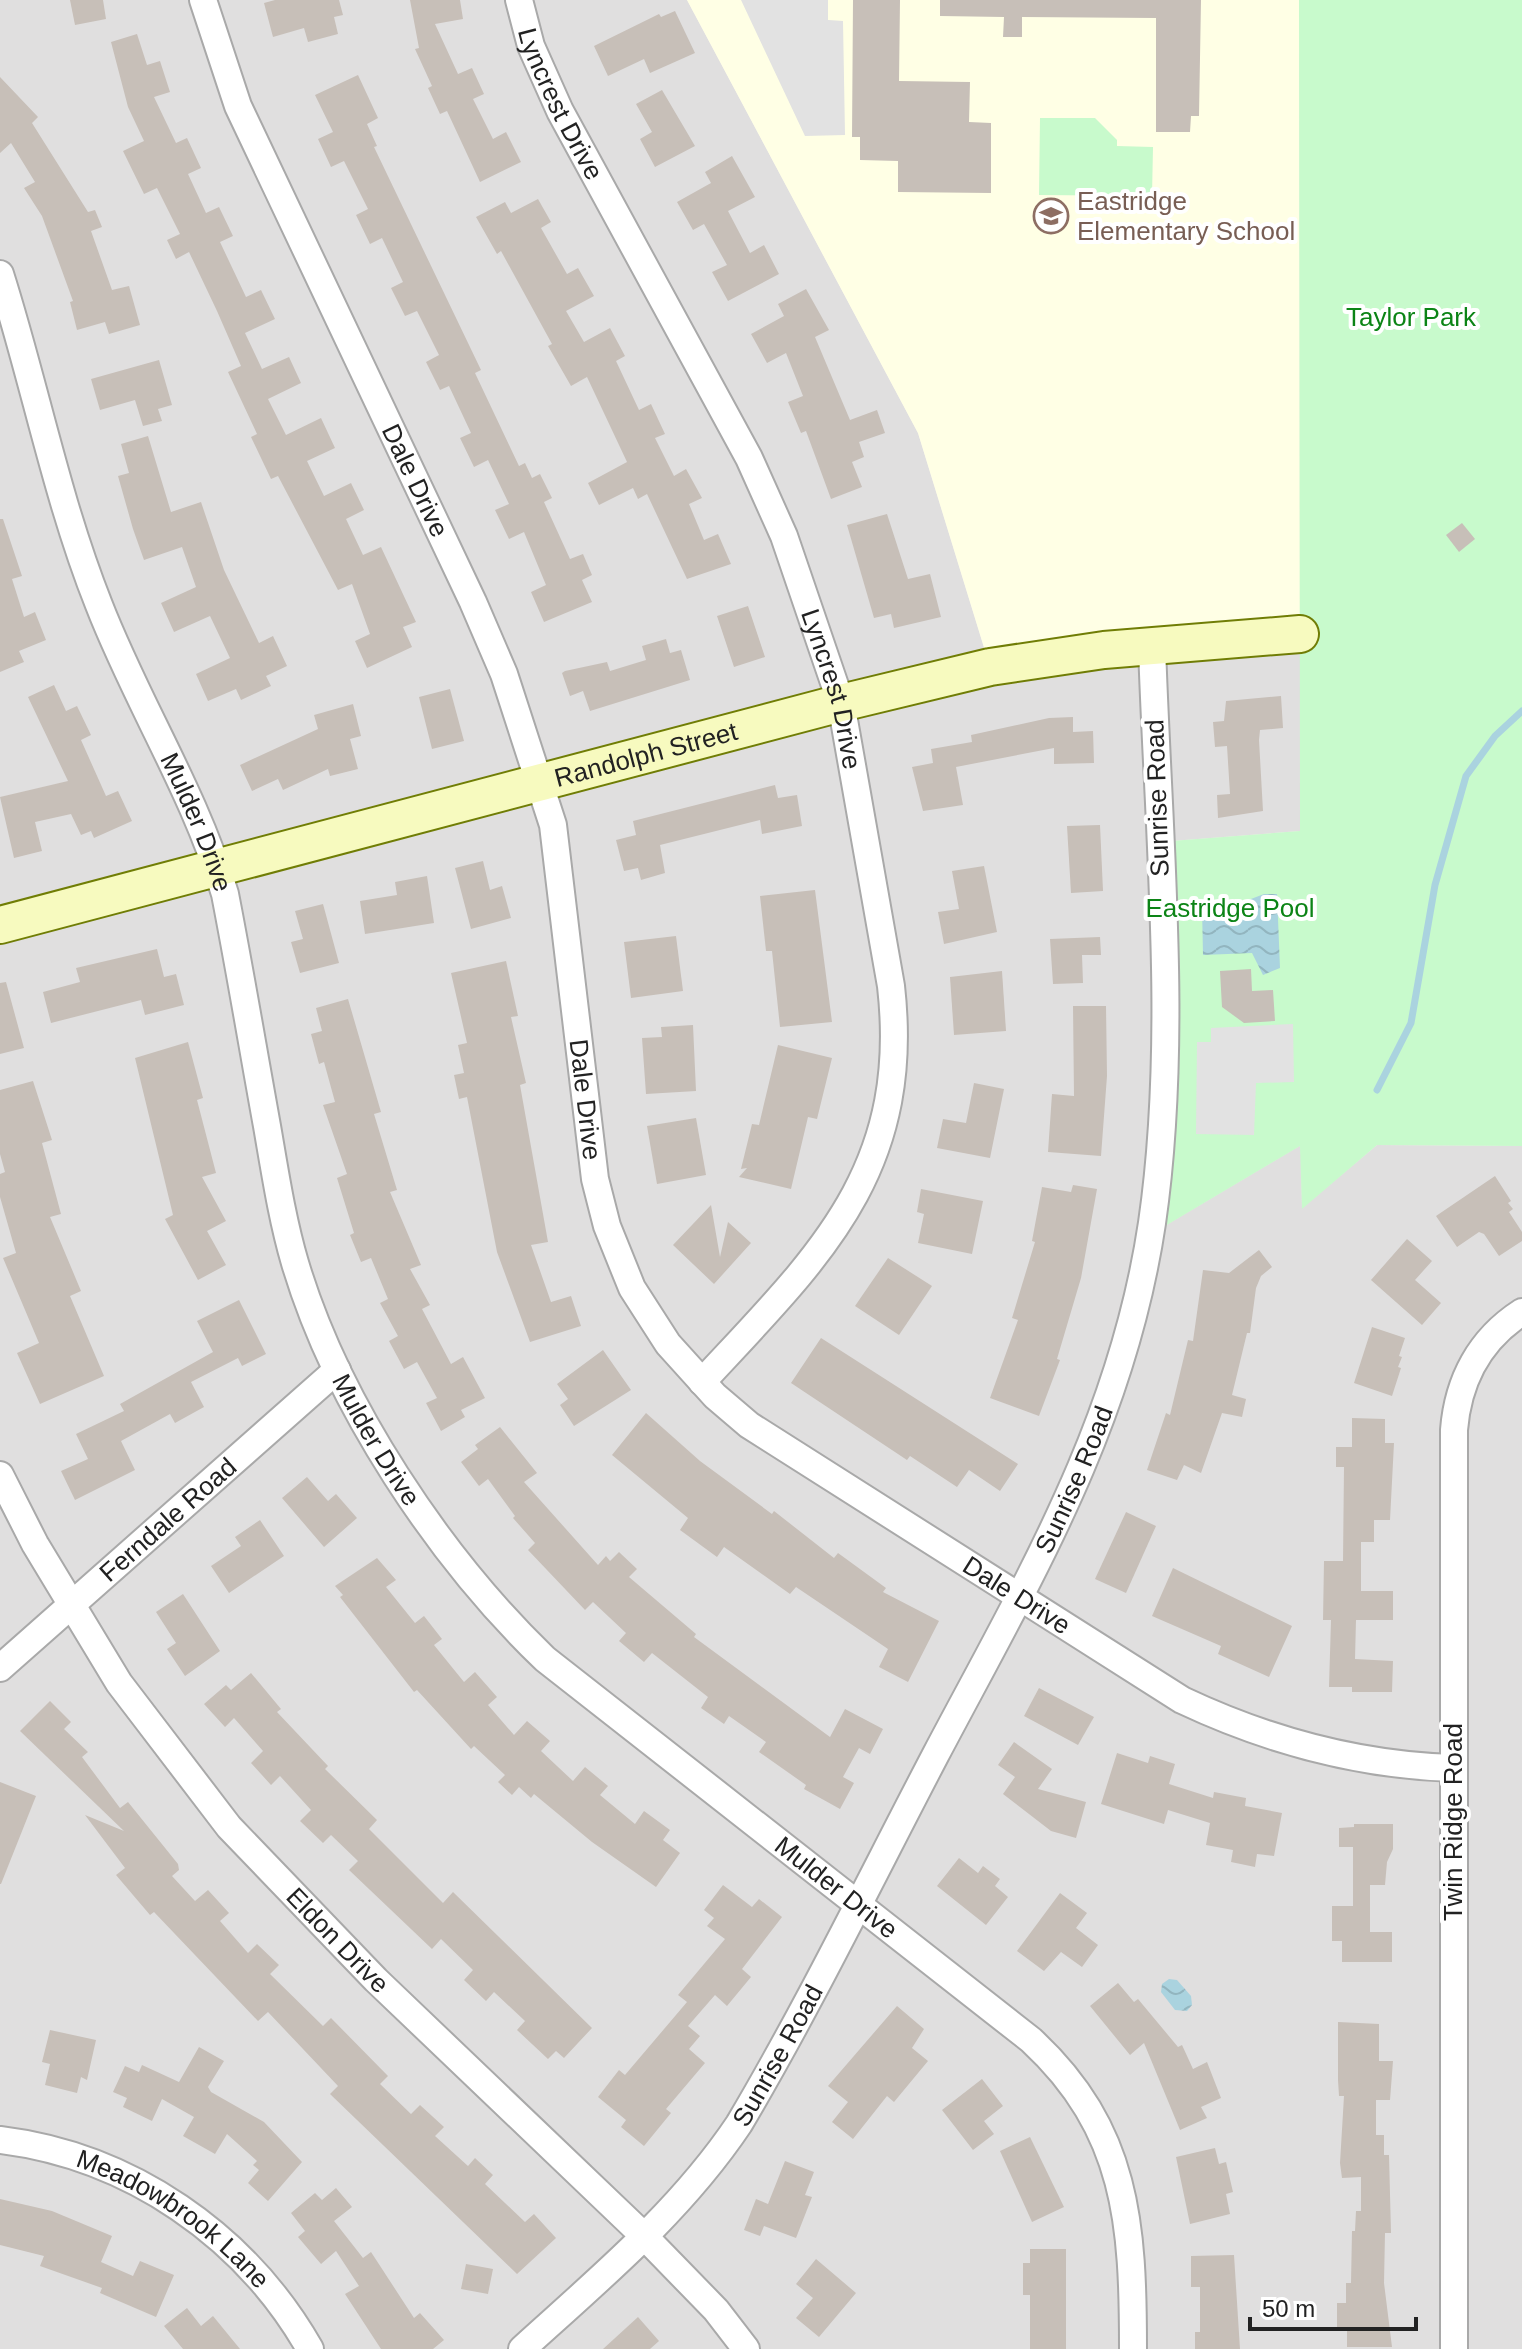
<svg xmlns="http://www.w3.org/2000/svg" width="1522" height="2349" font-family="Helvetica,sans-serif">
	<style>
		.residential { fill: #e0dfdf }
		.education { fill: #ffffe5 }
		.park { fill: #c8facc }
		.parking { fill: #e2e2e2 }
		.water { fill: url(#water-waves) }
		.lines { fill: none; stroke-linecap: round; stroke-linejoin: round }
		.stream { stroke: #aad3df; stroke-width: 7 }
		.building { fill: #c7bfb8 }
		.street-casing { stroke: #a9a9a9; stroke-width: 30 }
		.secondary-casing { stroke: #707d05; stroke-width: 40 }
		.street { stroke: #fff; stroke-width: 26 }
		.secondary { stroke: #f7fabf; stroke-width: 36 }
		.labels { text-anchor: middle; dominant-baseline: central; stroke-width: 8; stroke-linejoin: round; paint-order: stroke }
		.street-label { font-size: 26px; fill: #222; stroke: #fff }
		.education-label { font-size: 26px; fill: #785e54; stroke: #fff; text-anchor: start }
		.park-label { font-size: 26px; fill: #0c8416; stroke: #fff }
	</style>
	<defs>
		<pattern id="water-waves" width="16" height="10" patternUnits="userSpaceOnUse" patternTransform="scale(2)"><rect width="16" height="10" fill="#aad3df"/><path d="M0 5q4-4 8 0t8 0" fill="none" stroke="#92b5bf"/></pattern>
	</defs>
	<rect width="100%" height="100%" fill="#f2efe9"/>
	<!-- residential -->
	<path class="residential" d="M0,0H687L918,433L990,667L1300,634V831L1159,842L1151,1234L1301,1145L1302,1208L1377,1145L1522,1146V2349H0Z"/>
	<!-- education -->
	<path class="education" d="M687,0H1299L1300,634L990,667L918,433Z"/>
	<!-- park -->
	<g class="park">
		<path d="M1299,0H1522V1146L1377,1145L1302,1209L1300,1146L1150,1235L1158,842L1300,831Z"/>
		<path d="M1040,118H1095L1117,140V146L1153,147L1152,196L1039,195Z"/>
	</g>
	<!-- parking -->
	<g class="parking">
		<path d="M741,0H828V20L843,21L845,135L805,136Z"/>
		<path d="M1293,1024L1294,1082L1256,1083L1254,1135L1196,1134L1197,1042H1211V1028Z"/>
	</g>
	<!-- water -->
	<g class="water">
		<path d="M1264,894H1277L1280,968L1263,975L1252,953L1203,955L1202,907H1230Z"/>
		<path d="M1169,1979L1177,1980L1191,1996L1192,2005L1187,2011L1175,2010L1161,1992L1162,1984Z"/>
	</g>
	<g class="lines">
		<!-- stream -->
		<path class="stream" d="M1377,1090L1411,1023L1435,885L1466,776L1495,736L1522,711"/>
	</g>
	<!-- building -->
	<g class="building">
		<path d="M70,0H103L106,19L75,25Z"/>
		<path d="M275,0H339L343,15L334,17L338,34L308,42L304,28L273,37L264,3Z"/>
		<path d="M410,0H460L463,19L435,24L458,74L472,68L484,94L473,99L493,139L506,132L521,162L480,182L447,111L440,114L428,88L432,86L415,49L419,48Z"/>
		<path d="M853,0H900L899,81L970,82L969,122L991,123V193L898,192V161L860,160V137H852Z"/>
		<path d="M940,0H1201L1199,116H1191L1190,132H1156V18L1022,17V37H1003L1004,17L940,16Z"/>
		<path d="M675,11L695,53L650,73L644,59L608,76L594,46L659,14L661,17Z"/>
		<path d="M137,34L147,65L160,61L170,92L154,97L176,143L187,138L201,168L188,174L206,213L219,207L233,236L220,242L246,297L261,290L275,319L245,333L262,369L289,357L301,383L268,399L286,435L321,418L335,448L307,461L324,496L351,483L364,510L346,519L363,555L381,547L416,622L403,627L412,647L367,668L355,641L370,634L352,584L338,590L278,476L271,479L251,437L257,434L228,372L241,366L217,311L189,252L176,259L167,240L180,234L157,188L144,194L123,151L144,141L128,107L111,42Z"/>
		<path d="M358,75L378,118L367,124L377,146L374,147L481,370L475,373L519,466L525,463L532,478L540,474L552,498L544,502L570,559L583,554L592,575L582,580L592,602L544,622L531,592L546,585L524,532L509,539L495,510L509,504L488,460L474,467L460,438L471,433L449,386L440,390L426,362L439,355L417,311L405,316L391,288L403,282L382,238L370,244L356,215L368,209L344,161L331,167L318,139L333,132L315,95Z"/>
		<path d="M0,77L38,117L32,123L88,212L95,210L102,227L91,231L112,290L129,286L140,325L109,334L105,322L77,330L70,302L73,301L42,216L24,188L35,182L11,143L0,153Z"/>
		<path d="M662,90L695,146L655,167L640,139L652,132L636,104Z"/>
		<path d="M732,156L755,197L728,211L750,253L764,245L779,274L728,301L712,272L727,265L704,224L693,230L677,202L711,183L705,172Z"/>
		<path d="M538,199L551,222L541,228L567,274L578,268L594,296L566,311L584,342L610,328L625,356L616,361L639,410L651,404L665,434L655,438L674,476L686,469L702,498L689,504L704,540L718,534L731,564L687,579L647,494L638,499L633,488L599,505L588,483L627,462L587,377L571,386L548,346L552,344L501,251L497,254L476,217L505,202L511,213Z"/>
		<path d="M806,289L829,330L815,337L850,420L877,410L885,433L859,442L864,457L852,462L862,487L831,499L806,431L801,433L788,402L803,396L786,353L767,363L751,334L784,316L778,304Z"/>
		<path d="M159,360L172,405L158,409L162,421L143,426L135,400L100,410L91,379Z"/>
		<path d="M148,436L171,512L201,502L224,570L259,643L273,636L287,666L266,676L271,686L241,700L236,689L208,701L196,674L230,658L210,616L174,632L161,603L196,587L182,547L144,560L133,529L118,476L129,473L121,444Z"/>
		<path d="M887,514L908,579L930,574L941,617L894,628L891,614L874,618L847,525Z"/>
		<path d="M0,519H3L22,576L12,579L24,617L35,612L46,640L19,651L24,662L0,672Z"/>
		<path d="M1462,523L1475,539L1459,552L1446,535Z"/>
		<path d="M748,606L765,657L734,667L717,616Z"/>
		<path d="M666,639L670,653L681,650L690,680L590,711L583,691L570,696L562,673L565,671L607,662L610,671L646,660L642,646Z"/>
		<path d="M54,685L66,711L77,706L91,735L81,740L106,796L118,791L132,821L94,838L91,831L81,835L71,814L35,822L42,851L14,858L0,797L68,781L28,697Z"/>
		<path d="M450,689L464,741L432,749L419,697Z"/>
		<path d="M1281,696L1283,728L1260,730L1259,740L1263,811L1218,818L1217,795L1230,794L1227,746L1215,747L1213,722L1224,721L1226,701Z"/>
		<path d="M353,704L361,736L350,739L358,769L330,776L328,769L283,790L278,779L252,791L240,765L318,729L314,715Z"/>
		<path d="M1073,717V732L1093,731L1094,763L1054,764V748L956,767L963,805L923,811L912,767L933,763L931,749L972,742L971,735L1049,718Z"/>
		<path d="M775,785L778,798L797,795L802,826L762,834L760,820L660,845L665,873L641,880L638,868L624,871L616,840L636,835L633,821Z"/>
		<path d="M1100,825L1103,891L1071,893L1067,826Z"/>
		<path d="M483,861L490,890L502,886L511,918L471,929L455,868Z"/>
		<path d="M984,866L997,932L944,944L938,912L959,909L952,871Z"/>
		<path d="M427,876L434,923L365,934L360,901L397,895L395,882Z"/>
		<path d="M815,890L832,1022L780,1027L772,951H766L760,896Z"/>
		<path d="M323,904L339,963L300,973L291,942L303,939L295,911Z"/>
		<path d="M676,936L683,991L631,998L624,942Z"/>
		<path d="M1100,937L1101,955H1082L1083,983L1053,984L1050,939Z"/>
		<path d="M157,949L164,977L176,974L184,1005L145,1015L141,1000L51,1023L43,992L80,982L76,968Z"/>
		<path d="M506,961L518,1016L511,1017L526,1083L520,1085L548,1242L531,1245L551,1302L571,1296L581,1326L530,1342L497,1252L467,1097L459,1099L454,1075L464,1073L458,1045L467,1043L451,973Z"/>
		<path d="M1251,969L1252,991L1273,990L1275,1021L1244,1023L1222,1007L1220,971Z"/>
		<path d="M1002,971L1006,1031L954,1035L950,977Z"/>
		<path d="M6,982L24,1048L0,1054V983Z"/>
		<path d="M348,999L381,1112L374,1114L397,1190L390,1192L421,1265L410,1269L430,1305L422,1309L451,1364L463,1357L485,1398L461,1410L465,1417L441,1431L426,1403L437,1398L417,1362L404,1369L389,1341L398,1336L380,1303L388,1299L371,1258L361,1262L350,1235L354,1233L337,1178L347,1174L323,1105L335,1102L324,1062L319,1064L311,1034L322,1031L316,1008Z"/>
		<path d="M1073,1006H1106L1107,1076L1101,1156L1048,1152L1052,1094L1074,1096Z"/>
		<path d="M693,1025L696,1091L646,1094L642,1038L662,1037L661,1027Z"/>
		<path d="M188,1042L203,1098L197,1100L216,1173L202,1177L226,1221L207,1231L226,1265L198,1280L165,1219L173,1215L135,1058Z"/>
		<path d="M778,1045L832,1058L817,1119L808,1117L791,1189L739,1177L747,1168L741,1169L752,1124L759,1125Z"/>
		<path d="M33,1081L52,1140L42,1143L61,1214L50,1217L81,1291L70,1296L104,1376L40,1404L17,1353L39,1343L3,1258L16,1253L0,1197V1174L5,1172L0,1154V1090Z"/>
		<path d="M974,1083L1004,1089L990,1158L937,1148L943,1119L966,1123Z"/>
		<path d="M696,1118L706,1175L657,1184L647,1126Z"/>
		<path d="M1495,1176L1511,1201L1508,1203L1513,1209L1509,1212L1522,1232V1241L1499,1256L1484,1234L1479,1232L1457,1247L1436,1216Z"/>
		<path d="M1073,1185L1097,1189L1081,1278L1057,1359L1060,1360L1039,1416L990,1398L1018,1320L1012,1318L1035,1242L1032,1241L1042,1187L1071,1192Z"/>
		<path d="M921,1189L983,1201L972,1254L918,1243L924,1214L917,1212Z"/>
		<path d="M711,1205L720,1257L728,1222L751,1243L714,1284L673,1245Z"/>
		<path d="M1407,1239L1432,1261L1415,1280L1441,1303L1422,1325L1371,1280Z"/>
		<path d="M1259,1250L1272,1267L1261,1276L1256,1288L1250,1333H1247L1232,1395L1246,1399L1242,1417L1222,1413L1201,1473L1184,1465L1177,1480L1147,1470L1166,1413L1170,1415L1188,1340L1193,1341L1203,1270L1229,1273Z"/>
		<path d="M888,1258L932,1286L899,1335L855,1306Z"/>
		<path d="M239,1300L266,1354L242,1366L238,1358L191,1382L204,1407L175,1423L170,1414L121,1441L135,1470L75,1500L61,1471L88,1459L76,1434L124,1411L120,1404L213,1352L197,1321Z"/>
		<path d="M1372,1327L1405,1338L1399,1356L1402,1357L1398,1367L1401,1368L1392,1396L1354,1383Z"/>
		<path d="M821,1338L1018,1464L1000,1491L969,1470L957,1487L910,1456L907,1460L791,1383Z"/>
		<path d="M603,1350L631,1390L574,1426L560,1405L568,1399L557,1384Z"/>
		<path d="M646,1413L700,1461L772,1514L774,1511L834,1558L838,1553L886,1588L883,1592L939,1621L908,1682L879,1667L888,1649L796,1587L790,1594L724,1547L717,1557L680,1530L688,1518L612,1455Z"/>
		<path d="M1352,1418L1385,1419V1443H1394L1390,1520H1374V1542H1361V1591H1393V1620H1356L1355,1659L1393,1661L1392,1692H1352V1687H1329L1331,1620H1323L1324,1561H1343L1344,1467H1336V1447H1352Z"/>
		<path d="M500,1427L537,1473L524,1482L598,1565L606,1556L610,1561L619,1552L637,1569L629,1577L696,1634L694,1637L830,1737L845,1709L883,1729L870,1754L859,1748L843,1777L854,1783L840,1809L804,1789L806,1785L759,1752L766,1742L729,1716L724,1724L701,1708L708,1697L652,1653L644,1662L619,1641L626,1633L593,1602L585,1610L528,1550L535,1543L513,1518L515,1516L488,1479L479,1486L461,1462L478,1449L475,1445Z"/>
		<path d="M307,1477L328,1501L336,1494L357,1518L324,1547L282,1498Z"/>
		<path d="M1126,1512L1156,1526L1126,1593L1095,1579Z"/>
		<path d="M260,1520L284,1556L229,1593L211,1566L241,1546L235,1537Z"/>
		<path d="M377,1558L396,1580L386,1587L415,1623L424,1616L442,1639L434,1645L464,1682L475,1672L497,1697L488,1705L514,1735L527,1721L550,1741L541,1751L573,1781L585,1767L608,1786L600,1795L635,1824L644,1811L670,1830L663,1840L680,1853L656,1887L592,1842L534,1794L531,1798L519,1787L512,1795L498,1782L505,1775L474,1746L471,1749L417,1690L414,1692L340,1597L343,1595L335,1586Z"/>
		<path d="M1173,1568L1292,1626L1269,1677L1218,1654L1221,1646L1152,1616Z"/>
		<path d="M183,1594L220,1651L185,1676L167,1649L176,1643L156,1612Z"/>
		<path d="M251,1673L281,1709L277,1712L328,1766L325,1769L377,1820L369,1829L443,1903L453,1892L592,2028L564,2058L556,2051L548,2059L517,2030L525,2021L494,1992L486,2001L464,1980L473,1970L441,1939L432,1949L349,1870L358,1861L331,1835L323,1843L300,1821L311,1810L280,1776L271,1785L251,1763L263,1751L234,1718L225,1727L204,1704L226,1685L231,1690Z"/>
		<path d="M1039,1688L1094,1717L1078,1745L1024,1716Z"/>
		<path d="M50,1701L71,1722L64,1729L88,1752L82,1757L120,1808L128,1802L178,1864L179,1870L172,1876L195,1901L208,1890L229,1913L220,1921L248,1953L257,1944L279,1965L270,1974L323,2026L331,2018L388,2076L380,2084L411,2114L420,2105L444,2127L435,2136L468,2166L475,2158L493,2175L485,2184L525,2222L534,2214L556,2238L517,2274L330,2094L338,2086L268,2012L258,2021L154,1912L150,1915L116,1875L125,1868L85,1815L124,1831L20,1731Z"/>
		<path d="M1014,1742L1052,1769L1038,1789L1086,1802L1076,1838L1051,1831L1003,1794L1015,1777L998,1765Z"/>
		<path d="M1117,1753L1148,1763L1150,1756L1175,1764L1169,1784L1213,1798L1214,1792L1246,1798L1245,1806L1282,1813L1274,1856L1257,1854L1255,1867L1231,1862L1233,1850L1206,1845L1210,1823L1168,1810L1164,1824L1101,1804Z"/>
		<path d="M0,1782L36,1796L1,1884H0Z"/>
		<path d="M1354,1824H1393V1849L1387,1862L1385,1885H1370V1932H1392V1962H1342V1941H1332V1906H1353V1847H1339V1828L1354,1827Z"/>
		<path d="M959,1858L978,1873L983,1866L1000,1879L995,1886L1008,1897L986,1925L937,1886Z"/>
		<path d="M723,1885L752,1907L759,1899L782,1917L742,1969L751,1977L727,2006L715,1995L688,2026L700,2036L689,2049L705,2063L666,2109L671,2113L644,2146L621,2127L626,2120L598,2097L619,2070L625,2075L687,2002L678,1995L725,1939L707,1926L714,1918L704,1910Z"/>
		<path d="M1060,1893L1087,1913L1076,1928L1098,1945L1082,1967L1061,1952L1044,1971L1017,1951Z"/>
		<path d="M1118,1983L1134,2002L1138,1999L1178,2047L1182,2045L1193,2069L1207,2062L1221,2098L1201,2107L1207,2118L1180,2130L1144,2043L1130,2055L1090,2006Z"/>
		<path d="M897,2006L924,2029L912,2048L928,2061L894,2102L887,2096L853,2139L832,2122L848,2102L828,2086Z"/>
		<path d="M1338,2022L1379,2024V2061H1393L1390,2100H1376V2135H1384V2155H1389L1391,2233H1385L1384,2283L1392,2347H1347V2328H1337V2303H1346V2283H1351L1352,2231H1355L1356,2211H1361V2177L1342,2178L1340,2163L1344,2096H1339L1338,2080Z"/>
		<path d="M50,2030L96,2040L87,2080L81,2077L77,2093L45,2085L50,2064L42,2062Z"/>
		<path d="M199,2047L224,2061L208,2087L211,2092L264,2122L302,2162L268,2201L248,2183L259,2170L253,2165L257,2161L227,2134L215,2154L183,2136L194,2117L162,2099L152,2121L123,2107L127,2098L113,2092L125,2066L139,2072L142,2065L179,2082Z"/>
		<path d="M982,2079L1003,2106L984,2121L994,2134L973,2150L942,2110Z"/>
		<path d="M1030,2137L1064,2207L1032,2222L1000,2151Z"/>
		<path d="M1215,2148L1219,2164L1226,2162L1233,2192L1226,2194L1230,2214L1190,2224L1176,2157Z"/>
		<path d="M785,2161L814,2172L805,2195L812,2197L796,2238L764,2226L760,2236L744,2230L756,2199L768,2204Z"/>
		<path d="M336,2188L352,2207L334,2221L363,2258L371,2252L414,2318L420,2313L444,2340L433,2349H381L345,2294L359,2286L336,2251L321,2264L298,2237L305,2231L291,2213L315,2193L322,2200Z"/>
		<path d="M0,2199L52,2211L112,2236L101,2262L133,2276L140,2261L174,2275L156,2317L100,2293L102,2288L40,2266L44,2256L0,2245Z"/>
		<path d="M1030,2249H1066V2349H1030V2295H1023V2263H1030Z"/>
		<path d="M1234,2255L1240,2349H1195V2332H1200V2287H1191V2256Z"/>
		<path d="M816,2259L856,2293L819,2337L796,2318L813,2298L796,2284Z"/>
		<path d="M466,2264L493,2269L488,2294L461,2289Z"/>
		<path d="M187,2308L201,2326L213,2316L240,2349H183L164,2326Z"/>
		<path d="M638,2317L659,2341L650,2349H603Z"/>
	</g>
	<g class="lines">
		<!-- street casing -->
		<g class="street-casing">
			<g id="street">
				<path id="s1" d="M203,0L238,106L473,602L504,674L553,825L595,1179L607,1226L632,1288L668,1344L715,1396L749,1425L1182,1700C1269,1741 1357,1765 1453,1768"/>
				<path id="s2" d="M519,0L531,46L560,111L749,458L784,536L841,703L891,986C912,1172 818,1257 702,1382"/>
				<path id="s3" d="M0,274C35,384 56,497 99,605C137,703 195,793 225,894C240,971 253,1049 267,1126C275,1172 282,1219 295,1263C337,1404 439,1557 545,1659L1031,2040C1128,2130 1133,2225 1133,2349"/>
				<path id="s4" d="M0,1475L35,1544L119,1683L229,1827L376,1980L645,2237L716,2310L746,2349"/>
				<path id="s5" d="M0,1668L337,1370"/>
				<path id="s6" d="M0,2140C130,2156 245,2235 310,2349"/>
				<path id="s7" d="M522,2349C599,2279 680,2212 739,2124C810,2004 871,1878 936,1754C1029,1578 1122,1424 1152,1223C1179,1038 1158,833 1152,646"/>
				<path d="M1454,2349V1430C1458,1380 1480,1339 1522,1312"/>
			</g>
		</g>
		<!-- secondary casing -->
		<g class="secondary-casing">
			<g id="secondary">
				<path id="s8" d="M0,925L841,703L990,667L1104,650L1300,634"/>
			</g>
		</g>
		<!-- street -->
		<use href="#street" class="street"/>
		<!-- secondary -->
		<use href="#secondary" class="secondary"/>
	</g>
	<!-- icons -->
	<defs>
		<g id="school-ring" transform="scale(1.8)"><circle r="9.5" fill="#fff" stroke="#8d6e63" stroke-width="1.5"/><path d="M0-5L7-2L0 1L-7-2ZM-4 1L0 2.5L4 1V4Q0 6-4 4Z" fill="#8d6e63"/></g>
	</defs>
	<g fill-rule="evenodd">
		<use href="#school-ring" x="1051" y="216"/>
	</g>
	<g class="labels">
		<!-- street labels -->
		<g class="street-label">
			<text stroke="none"><textPath href="#s2" startOffset="112">Lyncrest Drive</textPath></text>
			<text stroke="none"><textPath href="#s1" startOffset="526">Dale Drive</textPath></text>
			<text stroke="none"><textPath href="#s2" startOffset="760">Lyncrest Drive</textPath></text>
			<text stroke="none"><textPath href="#s8" startOffset="668">Randolph Street</textPath></text>
			<text transform="translate(1157 798) rotate(-92)">Sunrise Road</text>
			<text stroke="none"><textPath href="#s3" startOffset="584">Mulder Drive</textPath></text>
			<text stroke="none"><textPath href="#s1" startOffset="1174">Dale Drive</textPath></text>
			<text stroke="none"><textPath href="#s3" startOffset="1232">Mulder Drive</textPath></text>
			<text stroke="none"><textPath href="#s7" startOffset="1040">Sunrise Road</textPath></text>
			<text stroke="none"><textPath href="#s5" startOffset="224">Ferndale Road</textPath></text>
			<text stroke="none"><textPath href="#s1" startOffset="1868">Dale Drive</textPath></text>
			<text transform="translate(1453 1822) rotate(-90)">Twin Ridge Road</text>
			<text stroke="none"><textPath href="#s3" startOffset="1880">Mulder Drive</textPath></text>
			<text stroke="none"><textPath href="#s4" startOffset="578">Eldon Drive</textPath></text>
			<text stroke="none"><textPath href="#s7" startOffset="392">Sunrise Road</textPath></text>
			<text stroke="none"><textPath href="#s6" startOffset="194">Meadowbrook Lane</textPath></text>
		</g>
		<!-- education labels -->
		<g class="education-label">
			<text x="1077" y="201">Eastridge<tspan x="1077" dy="30">Elementary School</tspan></text>
		</g>
		<!-- park labels -->
		<g class="park-label">
			<text x="1411" y="317">Taylor Park</text>
			<text x="1230" y="908">Eastridge Pool</text>
		</g>
	</g>
	<!-- scale -->
	<path d="M1250 2317v12h166v-12" fill="none" stroke="#222222" stroke-width="4"/>
	<text x="1262" y="2317" font-size="24" fill="#222222" stroke="#ffffff" stroke-width="6" paint-order="stroke">50 m</text>
</svg>
